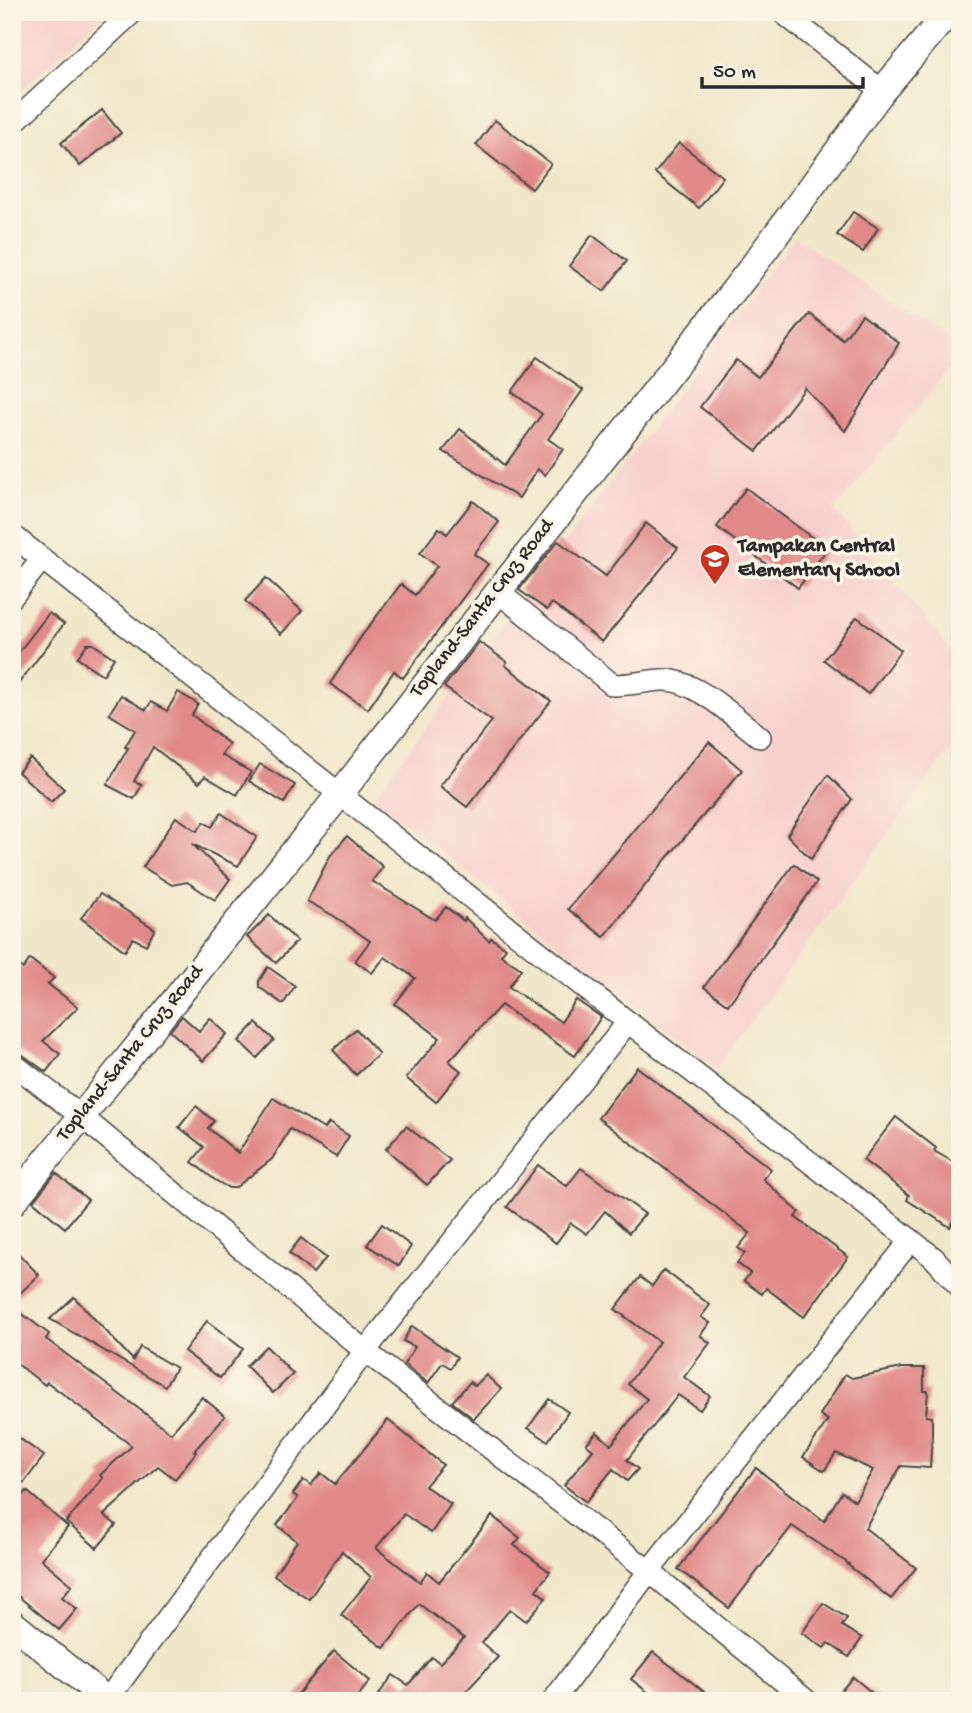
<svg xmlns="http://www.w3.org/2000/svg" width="972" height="1713" font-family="'Gochi Hand',sans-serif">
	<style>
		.built { fill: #f7d0cd }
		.building { fill: #e08988 }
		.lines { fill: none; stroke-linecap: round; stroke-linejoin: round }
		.minor-casing { stroke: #494743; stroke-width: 24 }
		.major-casing { stroke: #494743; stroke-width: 29 }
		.minor { stroke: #fff; stroke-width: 21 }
		.major { stroke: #fff; stroke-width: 26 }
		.labels { text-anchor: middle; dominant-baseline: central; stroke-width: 7; stroke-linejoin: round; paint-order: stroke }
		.poi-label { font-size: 21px; font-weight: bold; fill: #2b2b2b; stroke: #fcf5e5; text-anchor: start }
		.street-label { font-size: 21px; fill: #2b2b2b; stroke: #fcf5e5 }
	</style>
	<rect width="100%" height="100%" fill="#fcf5e5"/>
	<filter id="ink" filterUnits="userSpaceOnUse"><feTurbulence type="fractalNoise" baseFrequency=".0143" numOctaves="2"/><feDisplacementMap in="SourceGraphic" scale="14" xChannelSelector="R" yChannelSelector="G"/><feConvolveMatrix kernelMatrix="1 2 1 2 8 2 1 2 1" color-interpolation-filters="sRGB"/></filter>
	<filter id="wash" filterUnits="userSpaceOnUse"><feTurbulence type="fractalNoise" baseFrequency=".00686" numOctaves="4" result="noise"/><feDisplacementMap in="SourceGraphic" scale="28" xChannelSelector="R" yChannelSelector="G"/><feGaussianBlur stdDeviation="1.57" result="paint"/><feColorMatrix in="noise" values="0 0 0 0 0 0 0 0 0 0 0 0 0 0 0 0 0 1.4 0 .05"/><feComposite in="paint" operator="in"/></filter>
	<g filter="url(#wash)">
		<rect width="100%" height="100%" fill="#f1e7ca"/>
		<!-- built -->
		<g class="built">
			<path d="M12,12H106L12,99Z"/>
			<path d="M795,237L960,349V355L834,510L960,661V736L716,1069L373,798Z"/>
		</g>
		<g id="blocks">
			<!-- building -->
			<g class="building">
				<path d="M102,110L121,133L80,166L61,143Z"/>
				<path d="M495,120L551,164L532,189L476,145Z"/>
				<path d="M679,143L723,177L699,208L655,173Z"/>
				<path d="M853,212L878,228L863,252L837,235Z"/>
				<path d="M592,235L627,261L604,291L569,266Z"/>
				<path d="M809,314L843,340L862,315L899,343L845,431L805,388L757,451L700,407L736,360L758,377Z"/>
				<path d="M537,357L583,390L548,439L563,449L545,475L537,469L519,498L443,451L460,429L505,465L542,414L512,392Z"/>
				<path d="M746,488L827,549L798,588L717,527Z"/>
				<path d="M473,501L499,522L474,554L488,564L403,678L394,671L368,709L330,684L361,637L401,584L415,595L437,566L420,553L439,528L447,534Z"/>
				<path d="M646,523L678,548L602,642L552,603L547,610L519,590L558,541L606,576Z"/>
				<path d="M266,578L302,611L281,634L245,601Z"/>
				<path d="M49,613L64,624L12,692V661Z"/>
				<path d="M857,617L901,650L868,694L824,660Z"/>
				<path d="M479,642L507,662L505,665L551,701L467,807L440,786L492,721L444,687Z"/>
				<path d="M87,644H93L114,658L103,675L77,658Z"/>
				<path d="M178,692L198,704L192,715L229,744L221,755L251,772L237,795L205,776L199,783L153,747L134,781L142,785L134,799L107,785L128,748L125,747L135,730L109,714L121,695L146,710L151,702L167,711Z"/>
				<path d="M709,742L742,770L667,858L604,937L568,909Z"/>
				<path d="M30,758L64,789L51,802L18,772Z"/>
				<path d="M260,764L295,785L284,803L249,781Z"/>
				<path d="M828,775L852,799L811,859L787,835Z"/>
				<path d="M221,813L257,837L238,866L192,844L230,879L215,900L187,882L172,885L143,867L176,817L197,831L204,822L212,827Z"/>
				<path d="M347,836L383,867L372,881L435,920L446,907L464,921L465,918L489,941L491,938L506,948L501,955L521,969L509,987L561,1022L576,1000L601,1017L575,1056L501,1005L449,1061L461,1071L436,1102L406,1078L440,1038L395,1004L415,978L385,957L372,973L355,961L370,941L334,916L307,901L330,856Z"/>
				<path d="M794,864L817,882L728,1005L704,987Z"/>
				<path d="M100,894L155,929L146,945L133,938L125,951L81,918Z"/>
				<path d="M269,915L297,941L276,963L247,937Z"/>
				<path d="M12,958L23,969L30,959L54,978L48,984L78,1007L43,1041L60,1054L46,1072L20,1053L12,1050Z"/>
				<path d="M268,967L295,986L283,1004L259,987V981Z"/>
				<path d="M182,1016L199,1031L210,1018L227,1034L203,1061L170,1031Z"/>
				<path d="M256,1023L274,1040L257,1058L239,1041Z"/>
				<path d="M356,1029L379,1054L356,1075L333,1050Z"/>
				<path d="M637,1067L771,1169L763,1179L799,1212L795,1217L848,1257L804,1317L766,1288L762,1294L744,1281L750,1273L737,1263L745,1253L738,1248L750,1233L598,1118Z"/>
				<path d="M273,1098L324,1129L329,1123L349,1136L336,1157L290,1129L272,1159L235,1188H229L215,1180L192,1162L204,1147L179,1127L196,1106L214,1121L208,1128L238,1153Z"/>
				<path d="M896,1117L936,1148L934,1151L960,1166V1211L950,1227L907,1200L909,1195L863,1160Z"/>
				<path d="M406,1126L450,1160L427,1185L386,1149Z"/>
				<path d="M538,1165L567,1186L581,1168L645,1214L629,1233L605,1211L587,1234L571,1223L556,1243L507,1207Z"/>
				<path d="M56,1173L88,1200L65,1228L33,1201Z"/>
				<path d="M382,1224L411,1246L399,1266L367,1245Z"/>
				<path d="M301,1238L326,1258L313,1273L289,1253Z"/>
				<path d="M12,1247L39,1275L12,1301Z"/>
				<path d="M664,1270L710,1305L701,1317L710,1323L700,1335L710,1343L684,1377L710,1396L700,1410L678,1395L627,1460L638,1469L627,1481L613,1469L586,1502L564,1485L593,1450L586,1444L597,1432L611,1445L647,1399L628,1384L659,1342L615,1309L640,1277L652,1286Z"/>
				<path d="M74,1297L133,1360L140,1347L176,1368L165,1386L50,1319Z"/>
				<path d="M12,1306L49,1334L46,1339L171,1433L202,1397L225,1416L194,1451L196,1452L175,1479L158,1466L104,1515L116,1525L97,1548L66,1522L103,1478L100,1475L132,1446L47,1382L45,1385L12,1360Z"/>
				<path d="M207,1321L243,1349L220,1378L184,1351Z"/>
				<path d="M412,1326L457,1357L451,1368L442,1363L428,1383L404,1364L415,1347L403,1341Z"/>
				<path d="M266,1346L293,1374L273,1393L246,1366Z"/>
				<path d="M902,1368H924V1391H928L926,1416L932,1417V1435L930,1468L901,1466L865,1528L916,1568L891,1599L848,1565L849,1564L792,1526L729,1608L678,1569L756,1468L824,1521L842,1492L855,1501L873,1470L836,1453L824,1471L803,1457L828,1420L820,1415L845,1374L852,1378Z"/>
				<path d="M486,1375L501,1389L474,1419L452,1402L470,1382L475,1386Z"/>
				<path d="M549,1399L568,1412L548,1441L528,1428Z"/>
				<path d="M388,1420L443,1465L425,1486L451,1504L431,1533L404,1514L376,1548L420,1582L427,1572L439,1582L492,1516L520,1538L514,1545L550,1572L536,1590L546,1598L526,1621L510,1609L482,1643L498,1657L457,1701H390L379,1694L393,1675L408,1685L432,1657L440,1663L464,1638L419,1604L384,1648L341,1615L371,1577L342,1551L309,1599L274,1575L297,1541L277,1525L298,1498L293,1494L303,1480L311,1485L321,1473L335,1484Z"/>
				<path d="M12,1433L44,1456L24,1483L12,1475Z"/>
				<path d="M27,1491L68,1527L41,1559L72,1585L62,1597L77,1609L59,1630L12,1591V1506Z"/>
				<path d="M823,1603L847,1618L842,1626L862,1638L849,1657L828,1643L824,1648L802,1633Z"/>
				<path d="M334,1651L370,1681L354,1701H292Z"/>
				<path d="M653,1652L716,1701H659L631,1679Z"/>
				<path d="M853,1677L882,1701H832Z"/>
			</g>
		</g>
	</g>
	<g filter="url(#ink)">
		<use href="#blocks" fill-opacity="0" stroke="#494743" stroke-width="2"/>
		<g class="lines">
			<!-- minor casing -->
			<g class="minor-casing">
				<g id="minor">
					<path d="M782,12L882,91"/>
					<path d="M12,124L133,12"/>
					<path d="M12,535L628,1022L911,1240L934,1258L960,1287"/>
					<path d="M497,591L613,685C631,685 645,681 662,680C694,678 735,718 760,737"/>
					<path d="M12,597L42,559"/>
					<path d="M12,1063L81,1116L365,1351L649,1571L807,1701"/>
					<path d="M107,1700L365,1351L628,1022"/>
					<path d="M553,1701L649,1571L911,1240"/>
				</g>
			</g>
			<!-- major casing -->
			<g class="major-casing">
				<g id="major">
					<path d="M12,1203L340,794L750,270L882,91L949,12"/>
					<path d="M12,1623L108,1701"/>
				</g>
			</g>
			<!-- minor -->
			<use href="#minor" class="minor"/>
			<!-- major -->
			<use href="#major" class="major"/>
		</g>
	</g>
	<!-- icons -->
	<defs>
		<g id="school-pin" transform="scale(1.575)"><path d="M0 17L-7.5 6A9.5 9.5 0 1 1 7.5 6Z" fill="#c8321e" stroke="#fcf5e5"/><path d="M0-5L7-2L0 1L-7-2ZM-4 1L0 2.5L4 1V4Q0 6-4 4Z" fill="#fff"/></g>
	</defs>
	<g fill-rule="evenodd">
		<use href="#school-pin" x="715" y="559"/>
	</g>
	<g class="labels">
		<!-- poi labels -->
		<g class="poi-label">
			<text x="738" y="547">Tampakan Central<tspan x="738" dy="24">Elementary School</tspan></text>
		</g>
		<!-- street labels -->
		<g class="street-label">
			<text transform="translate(483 609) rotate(-52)">Topland-Santa Cruz Road</text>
			<text transform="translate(131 1054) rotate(-51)">Topland-Santa Cruz Road</text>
		</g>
	</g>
	<!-- margin -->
	<rect width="972" height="1713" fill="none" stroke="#fcf5e5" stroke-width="42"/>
	<!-- scale -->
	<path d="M702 77v10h161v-10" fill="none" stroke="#2b2b2b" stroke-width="3.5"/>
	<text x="713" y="77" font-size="21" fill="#2b2b2b" stroke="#fcf5e5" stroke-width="5" paint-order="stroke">50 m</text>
</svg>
